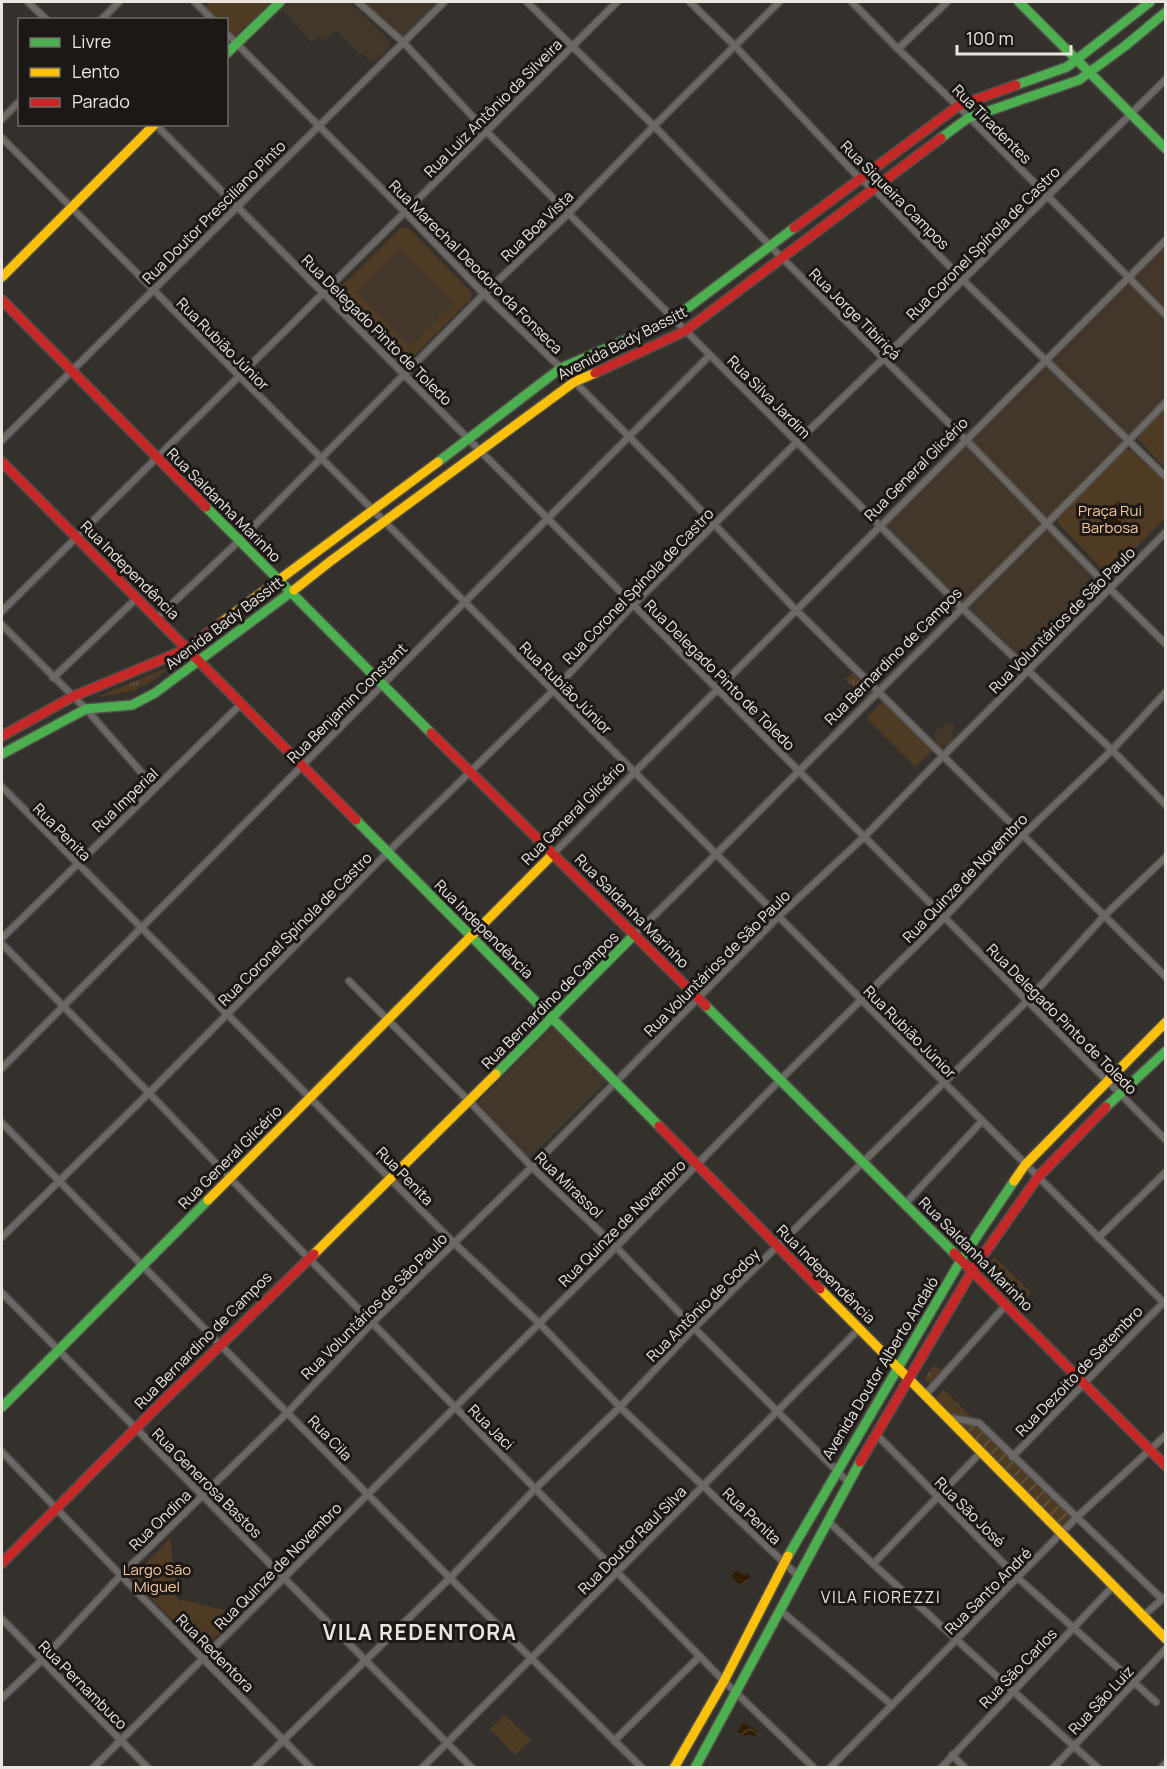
<svg xmlns="http://www.w3.org/2000/svg" width="1167" height="1769" font-family="Manrope,sans-serif">
	<style>
		.built { fill: #43362a }
		.grass { fill: url(#grass-tufts) }
		.park { fill: #4f3a23; fill-rule: evenodd }
		.garden { fill: url(#garden-furrows) }
		.water { fill: url(#water-waves) }
		.lines { fill: none; stroke-linecap: round; stroke-linejoin: round }
		.street-casing { stroke: #514e49; stroke-width: 9 }
		.fast-casing { stroke: #514e49; stroke-width: 12 }
		.slow-casing { stroke: #514e49; stroke-width: 12 }
		.jam-casing { stroke: #514e49; stroke-width: 12 }
		.street { stroke: #6c6865; stroke-width: 6 }
		.fast { stroke: #4caf50; stroke-width: 9 }
		.slow { stroke: #ffc107; stroke-width: 9 }
		.jam { stroke: #c62828; stroke-width: 9 }
		.labels { text-anchor: middle; dominant-baseline: central; stroke-width: 6; stroke-linejoin: round; paint-order: stroke }
		.street-label { font-size: 15px; fill: #ebe5e0; stroke: #1c1815 }
		.park-label { font-size: 15px; fill: #f8c798; stroke: #1c1815 }
		.neighbourhood-label { font-size: 16px; letter-spacing: 1.5px; fill: #ebe5e0; stroke: #1c1815 }
		.district-label { font-size: 21px; font-weight: bold; letter-spacing: 1.5px; fill: #ebe5e0; stroke: #1c1815 }
	</style>
	<defs>
		<pattern id="grass-tufts" width="24" height="20" patternUnits="userSpaceOnUse" patternTransform="scale(1.5)"><rect width="24" height="20" fill="#4f3a23"/><path d="M3 7l-1-3M5 7V3M7 7l1-3M15 17l-1-3M17 17v-4M19 17l1-3" fill="none" stroke="#685643"/></pattern>
		<pattern id="garden-furrows" width="10" height="10" patternUnits="userSpaceOnUse" patternTransform="scale(1.5)"><rect width="10" height="10" fill="#4f3a23"/><path d="M-1 1l2-2M0 10L10 0M9 11l2-2" fill="none" stroke="#685643"/></pattern>
		<pattern id="water-waves" width="16" height="10" patternUnits="userSpaceOnUse" patternTransform="scale(1.5)"><rect width="16" height="10" fill="#311c05"/><path d="M0 5q4-4 8 0t8 0" fill="none" stroke="#4f3d29"/></pattern>
	</defs>
	<rect width="100%" height="100%" fill="#34302b"/>
	<!-- built -->
	<g class="built">
		<path d="M290,2H349L386,37L389,42L390,48L373,63L362,53L360,55L336,30L324,41L319,36L312,43L282,9Z"/>
		<path d="M363,2H441L403,39Z"/>
		<path d="M1165,242V399L1042,525L1108,589L1028,671L883,526Z"/>
		<path d="M400,249L453,303L410,347L355,292Z"/>
		<path d="M945,722L953,723L955,727L954,729H952L954,738L953,742L947,747L939,745L935,741L934,735L938,728L945,726Z"/>
		<path d="M553,1027L607,1081L530,1158L477,1103Z"/>
	</g>
	<!-- grass -->
	<g class="grass">
		<path d="M174,665L152,681L133,691L97,697Z"/>
		<path d="M853,673L872,691L865,698L845,679Z"/>
		<path d="M934,1365L942,1371L930,1383L927,1382L925,1378Z"/>
		<path d="M944,1390L976,1421L949,1415L934,1399Z"/>
	</g>
	<!-- park -->
	<g class="park">
		<path d="M210,2H272L234,37L227,31L226,20L216,19L204,7Z"/>
		<path d="M405,227L410,229L470,291L472,295L471,299L411,359L403,362L397,360L338,302L336,295L339,289L399,229ZM400,249L453,303L410,347L356,292Z"/>
		<path d="M1165,408V468L1138,439L1141,433Z"/>
		<path d="M1127,449L1132,451L1165,482V518L1109,575L1106,573L1059,524L1057,519L1122,452Z"/>
		<path d="M884,700L933,750L915,767L867,718Z"/>
		<path d="M994,1257L1031,1292L1015,1311L980,1275Z"/>
		<path d="M170,1539L177,1595L176,1596L180,1601L183,1600L240,1614L202,1650L131,1578Z"/>
		<path d="M505,1715L531,1740L515,1755L490,1729Z"/>
	</g>
	<!-- garden -->
	<path class="garden" d="M951,1419L977,1425L1076,1519L1064,1532Z"/>
	<!-- water -->
	<g class="water">
		<path d="M1118,501L1131,514L1118,525L1120,529L1113,535L1105,527L1108,524L1102,517Z"/>
		<path d="M737,1570L744,1576L747,1573L751,1577L741,1586L731,1576Z"/>
		<path d="M743,1723L758,1731L755,1737L751,1735L744,1736L737,1732Z"/>
	</g>
	<g class="lines">
		<!-- street casing -->
		<g class="street-casing">
			<g id="street">
				<path d="M28,2L47,20"/>
				<path d="M195,2L213,20"/>
				<path d="M358,2L403,42L486,131L797,442L880,526L962,608L1112,750L1166,805"/>
				<path d="M527,2L654,126L782,258L966,440L1110,589L1166,644"/>
				<path d="M690,2L735,46L860,179L874,189L963,280L1166,477"/>
				<path d="M852,2L898,49L964,112L1166,315"/>
				<path d="M101,20L119,2"/>
				<path d="M226,33L405,212L484,294L561,368L667,475L796,610L1166,977"/>
				<path d="M898,49L947,2"/>
				<path d="M2,119L20,101"/>
				<path d="M155,124L1166,1140"/>
				<path d="M2,138L1166,1305"/>
				<path d="M2,440L444,2"/>
				<path d="M2,611L617,2"/>
				<path d="M157,618L239,541L484,294L569,213L654,126L779,2"/>
				<path d="M2,625L86,709L155,788"/>
				<path d="M53,678L137,598"/>
				<path d="M2,787L453,1242L539,1323L620,1407L798,1576"/>
				<path d="M553,854L1166,240"/>
				<path d="M634,935C694,877 752,818 811,759C929,640 1050,523 1166,402"/>
				<path d="M2,938L240,705"/>
				<path d="M2,944L149,1093L230,1178L724,1681L814,1768"/>
				<path d="M349,981L470,1102L532,1167L616,1247L694,1328L848,1482"/>
				<path d="M2,1068L710,355"/>
				<path d="M2,1123L450,1578L642,1768"/>
				<path d="M905,1204L982,1121"/>
				<path d="M2,1237L149,1093L388,852L553,691L633,605L797,442L883,359L1166,79"/>
				<path d="M1098,1238L1166,1172"/>
				<path d="M2,1293L472,1768"/>
				<path d="M923,1394L929,1391L1006,1305"/>
				<path d="M946,1417L979,1423L1162,1599"/>
				<path d="M876,1434L1018,1578L1156,1702"/>
				<path d="M2,1452L134,1589L311,1768"/>
				<path d="M1012,1457L1163,1303"/>
				<path d="M828,1521L873,1564L1098,1768"/>
				<path d="M873,1564L981,1452"/>
				<path d="M780,1610L892,1705"/>
				<path d="M1143,1616L1166,1596"/>
				<path d="M2,1619L148,1768"/>
				<path d="M2,1698L42,1660L121,1575L288,1412L372,1323L532,1167L778,917L864,837L943,756L1166,532"/>
				<path d="M614,1741L700,1656"/>
				<path d="M952,1755L965,1768"/>
				<path d="M93,1768L616,1247L780,1080L944,918L1023,835L1112,750L1166,692"/>
				<path d="M255,1768L450,1578L535,1489L620,1407L694,1328L1027,1001L1105,915L1166,857"/>
				<path d="M422,1768L859,1329"/>
				<path d="M830,1768L1077,1517L1166,1435"/>
				<path d="M941,1768L1113,1586"/>
				<path d="M1053,1768L1166,1649"/>
				<path d="M1161,1768L1166,1763"/>
			</g>
		</g>
		<!-- fast casing -->
		<g class="fast-casing">
			<g id="fast">
				<path d="M1019,2L1166,149"/>
				<path d="M226,54L280,2"/>
				<path d="M1016,85L1067,67L1150,2"/>
				<path d="M941,138L968,118L1079,80L1125,46L1166,12"/>
				<path d="M438,462L561,368L673,319L794,228"/>
				<path d="M206,507L431,733"/>
				<path d="M2,754L86,709L132,705L155,693L294,590"/>
				<path d="M356,820L659,1126"/>
				<path d="M706,1006L954,1253"/>
				<path d="M496,1074L634,935"/>
				<path d="M1106,1107L1166,1051"/>
				<path d="M2,1407L208,1200"/>
				<path d="M788,1556L961,1260L1014,1181"/>
				<path d="M695,1768L860,1462"/>
			</g>
		</g>
		<!-- slow casing -->
		<g class="slow-casing">
			<g id="slow">
				<path d="M2,277L155,124"/>
				<path d="M294,590L332,560L574,382L595,373"/>
				<path d="M222,622L438,462"/>
				<path d="M1014,1181L1025,1165L1166,1022"/>
				<path d="M208,1200L553,854"/>
				<path d="M314,1254L496,1074"/>
				<path d="M820,1289L1166,1639"/>
				<path d="M674,1768L724,1681L788,1556"/>
			</g>
		</g>
		<!-- jam casing -->
		<g class="jam-casing">
			<g id="jam">
				<path d="M794,228L958,106L1016,85"/>
				<path d="M2,300L206,507"/>
				<path d="M595,373L685,331L941,138"/>
				<path d="M2,462L356,820"/>
				<path d="M431,733L706,1006"/>
				<path d="M2,736L72,697L187,649L222,622"/>
				<path d="M659,1126L820,1289"/>
				<path d="M954,1253L1166,1466"/>
				<path d="M860,1462L972,1271L1038,1177L1106,1107"/>
				<path d="M2,1563L159,1405L314,1254"/>
			</g>
		</g>
		<!-- street -->
		<use href="#street" class="street"/>
		<!-- fast -->
		<use href="#fast" class="fast"/>
		<!-- slow -->
		<use href="#slow" class="slow"/>
		<!-- jam -->
		<use href="#jam" class="jam"/>
	</g>
	<g class="labels">
		<!-- street labels -->
		<g class="street-label">
			<text transform="translate(493 108) rotate(-45)">Rua Luiz Antônio da Silveira</text>
			<text transform="translate(992 124) rotate(45)">Rua Tiradentes</text>
			<text transform="translate(895 195) rotate(45)">Rua Siqueira Campos</text>
			<text transform="translate(214 212) rotate(-45)">Rua Doutor Presciliano Pinto</text>
			<text transform="translate(537 226) rotate(-44)">Rua Boa Vista</text>
			<text transform="translate(983 243) rotate(-45)">Rua Coronel Spínola de Castro</text>
			<text transform="translate(476 267) rotate(45)">Rua Marechal Deodoro da Fonseca</text>
			<text transform="translate(855 314) rotate(45)">Rua Jorge Tibiriçá</text>
			<text transform="translate(377 330) rotate(45)">Rua Delegado Pinto de Toledo</text>
			<text transform="translate(622 343) rotate(-27)">Avenida Bady Bassitt</text>
			<text transform="translate(223 344) rotate(45)">Rua Rubião Júnior</text>
			<text transform="translate(769 397) rotate(45)">Rua Silva Jardim</text>
			<text transform="translate(916 469) rotate(-45)">Rua General Glicério</text>
			<text transform="translate(224 505) rotate(45)">Rua Saldanha Marinho</text>
			<text transform="translate(130 570) rotate(45)">Rua Independência</text>
			<text transform="translate(638 586) rotate(-46)">Rua Coronel Spínola de Castro</text>
			<text transform="translate(1062 620) rotate(-45)">Rua Voluntários de São Paulo</text>
			<text transform="translate(224 623) rotate(-37)">Avenida Bady Bassitt</text>
			<text transform="translate(893 656) rotate(-45)">Rua Bernardino de Campos</text>
			<text transform="translate(720 675) rotate(45)">Rua Delegado Pinto de Toledo</text>
			<text transform="translate(566 688) rotate(45)">Rua Rubião Júnior</text>
			<text transform="translate(347 703) rotate(-45)">Rua Benjamin Constant</text>
			<text transform="translate(125 800) rotate(-44)">Rua Imperial</text>
			<text transform="translate(573 813) rotate(-45)">Rua General Glicério</text>
			<text transform="translate(62 832) rotate(45)">Rua Penita</text>
			<text transform="translate(965 878) rotate(-46)">Rua Quinze de Novembro</text>
			<text transform="translate(632 911) rotate(45)">Rua Saldanha Marinho</text>
			<text transform="translate(295 929) rotate(-45)">Rua Coronel Spínola de Castro</text>
			<text transform="translate(484 929) rotate(45)">Rua Independência</text>
			<text transform="translate(717 963) rotate(-45)">Rua Voluntários de São Paulo</text>
			<text transform="translate(550 1000) rotate(-45)">Rua Bernardino de Campos</text>
			<text transform="translate(1062 1019) rotate(45)">Rua Delegado Pinto de Toledo</text>
			<text transform="translate(910 1032) rotate(45)">Rua Rubião Júnior</text>
			<text transform="translate(230 1157) rotate(-45)">Rua General Glicério</text>
			<text transform="translate(405 1176) rotate(46)">Rua Penita</text>
			<text transform="translate(569 1185) rotate(44)">Rua Mirassol</text>
			<text transform="translate(622 1223) rotate(-45)">Rua Quinze de Novembro</text>
			<text transform="translate(976 1254) rotate(45)">Rua Saldanha Marinho</text>
			<text transform="translate(826 1274) rotate(45)">Rua Independência</text>
			<text transform="translate(703 1305) rotate(-45)">Rua Antônio de Godoy</text>
			<text transform="translate(374 1306) rotate(-45)">Rua Voluntários de São Paulo</text>
			<text transform="translate(203 1340) rotate(-45)">Rua Bernardino de Campos</text>
			<text transform="translate(880 1368) rotate(-59)">Avenida Doutor Alberto Andaló</text>
			<text transform="translate(1079 1371) rotate(-46)">Rua Dezoito de Setembro</text>
			<text transform="translate(491 1427) rotate(45)">Rua Jaci</text>
			<text transform="translate(330 1438) rotate(46)">Rua Cila</text>
			<text transform="translate(207 1483) rotate(45)">Rua Generosa Bastos</text>
			<text transform="translate(970 1512) rotate(45)">Rua São José</text>
			<text transform="translate(752 1516) rotate(44)">Rua Penita</text>
			<text transform="translate(160 1520) rotate(-44)">Rua Ondina</text>
			<text transform="translate(632 1540) rotate(-45)">Rua Doutor Raul Silva</text>
			<text transform="translate(278 1566) rotate(-45)">Rua Quinze de Novembro</text>
			<text transform="translate(988 1591) rotate(-45)">Rua Santo André</text>
			<text transform="translate(215 1653) rotate(45)">Rua Redentora</text>
			<text transform="translate(1018 1668) rotate(-46)">Rua São Carlos</text>
			<text transform="translate(83 1685) rotate(45)">Rua Pernambuco</text>
			<text transform="translate(1101 1700) rotate(-47)">Rua São Luiz</text>
		</g>
		<!-- park labels -->
		<g class="park-label">
			<text x="1110" y="510">Praça Rui<tspan x="1110" dy="17">Barbosa</tspan></text>
			<text x="157" y="1569">Largo São<tspan x="157" dy="17">Miguel</tspan></text>
		</g>
		<!-- neighbourhood labels -->
		<g class="neighbourhood-label">
			<text x="881" y="1597">VILA FIOREZZI</text>
		</g>
		<!-- district labels -->
		<g class="district-label">
			<text x="420" y="1632">VILA REDENTORA</text>
		</g>
	</g>
	<!-- border -->
	<rect width="1167" height="1769" fill="none" stroke="#ebe5e0" stroke-width="6"/>
	<!-- legend -->
	<rect x="18" y="18" width="210" height="108" fill="#1c1815" stroke="#6f6a66" stroke-width="1.5"/>
	<rect x="30" y="38" width="30" height="9" fill="#4caf50" stroke="#6f6a66" stroke-width="1.5"/>
	<text x="72" y="48" font-size="18" fill="#ebe5e0">Livre</text>
	<rect x="30" y="68" width="30" height="9" fill="#ffc107" stroke="#6f6a66" stroke-width="1.5"/>
	<text x="72" y="78" font-size="18" fill="#ebe5e0">Lento</text>
	<rect x="30" y="98" width="30" height="9" fill="#c62828" stroke="#6f6a66" stroke-width="1.5"/>
	<text x="72" y="108" font-size="18" fill="#ebe5e0">Parado</text>
	<!-- scale -->
	<path d="M957 45v9h114v-9" fill="none" stroke="#ebe5e0" stroke-width="3"/>
	<text x="966" y="45" font-size="18" fill="#ebe5e0" stroke="#1c1815" stroke-width="4.5" paint-order="stroke">100 m</text>
</svg>
